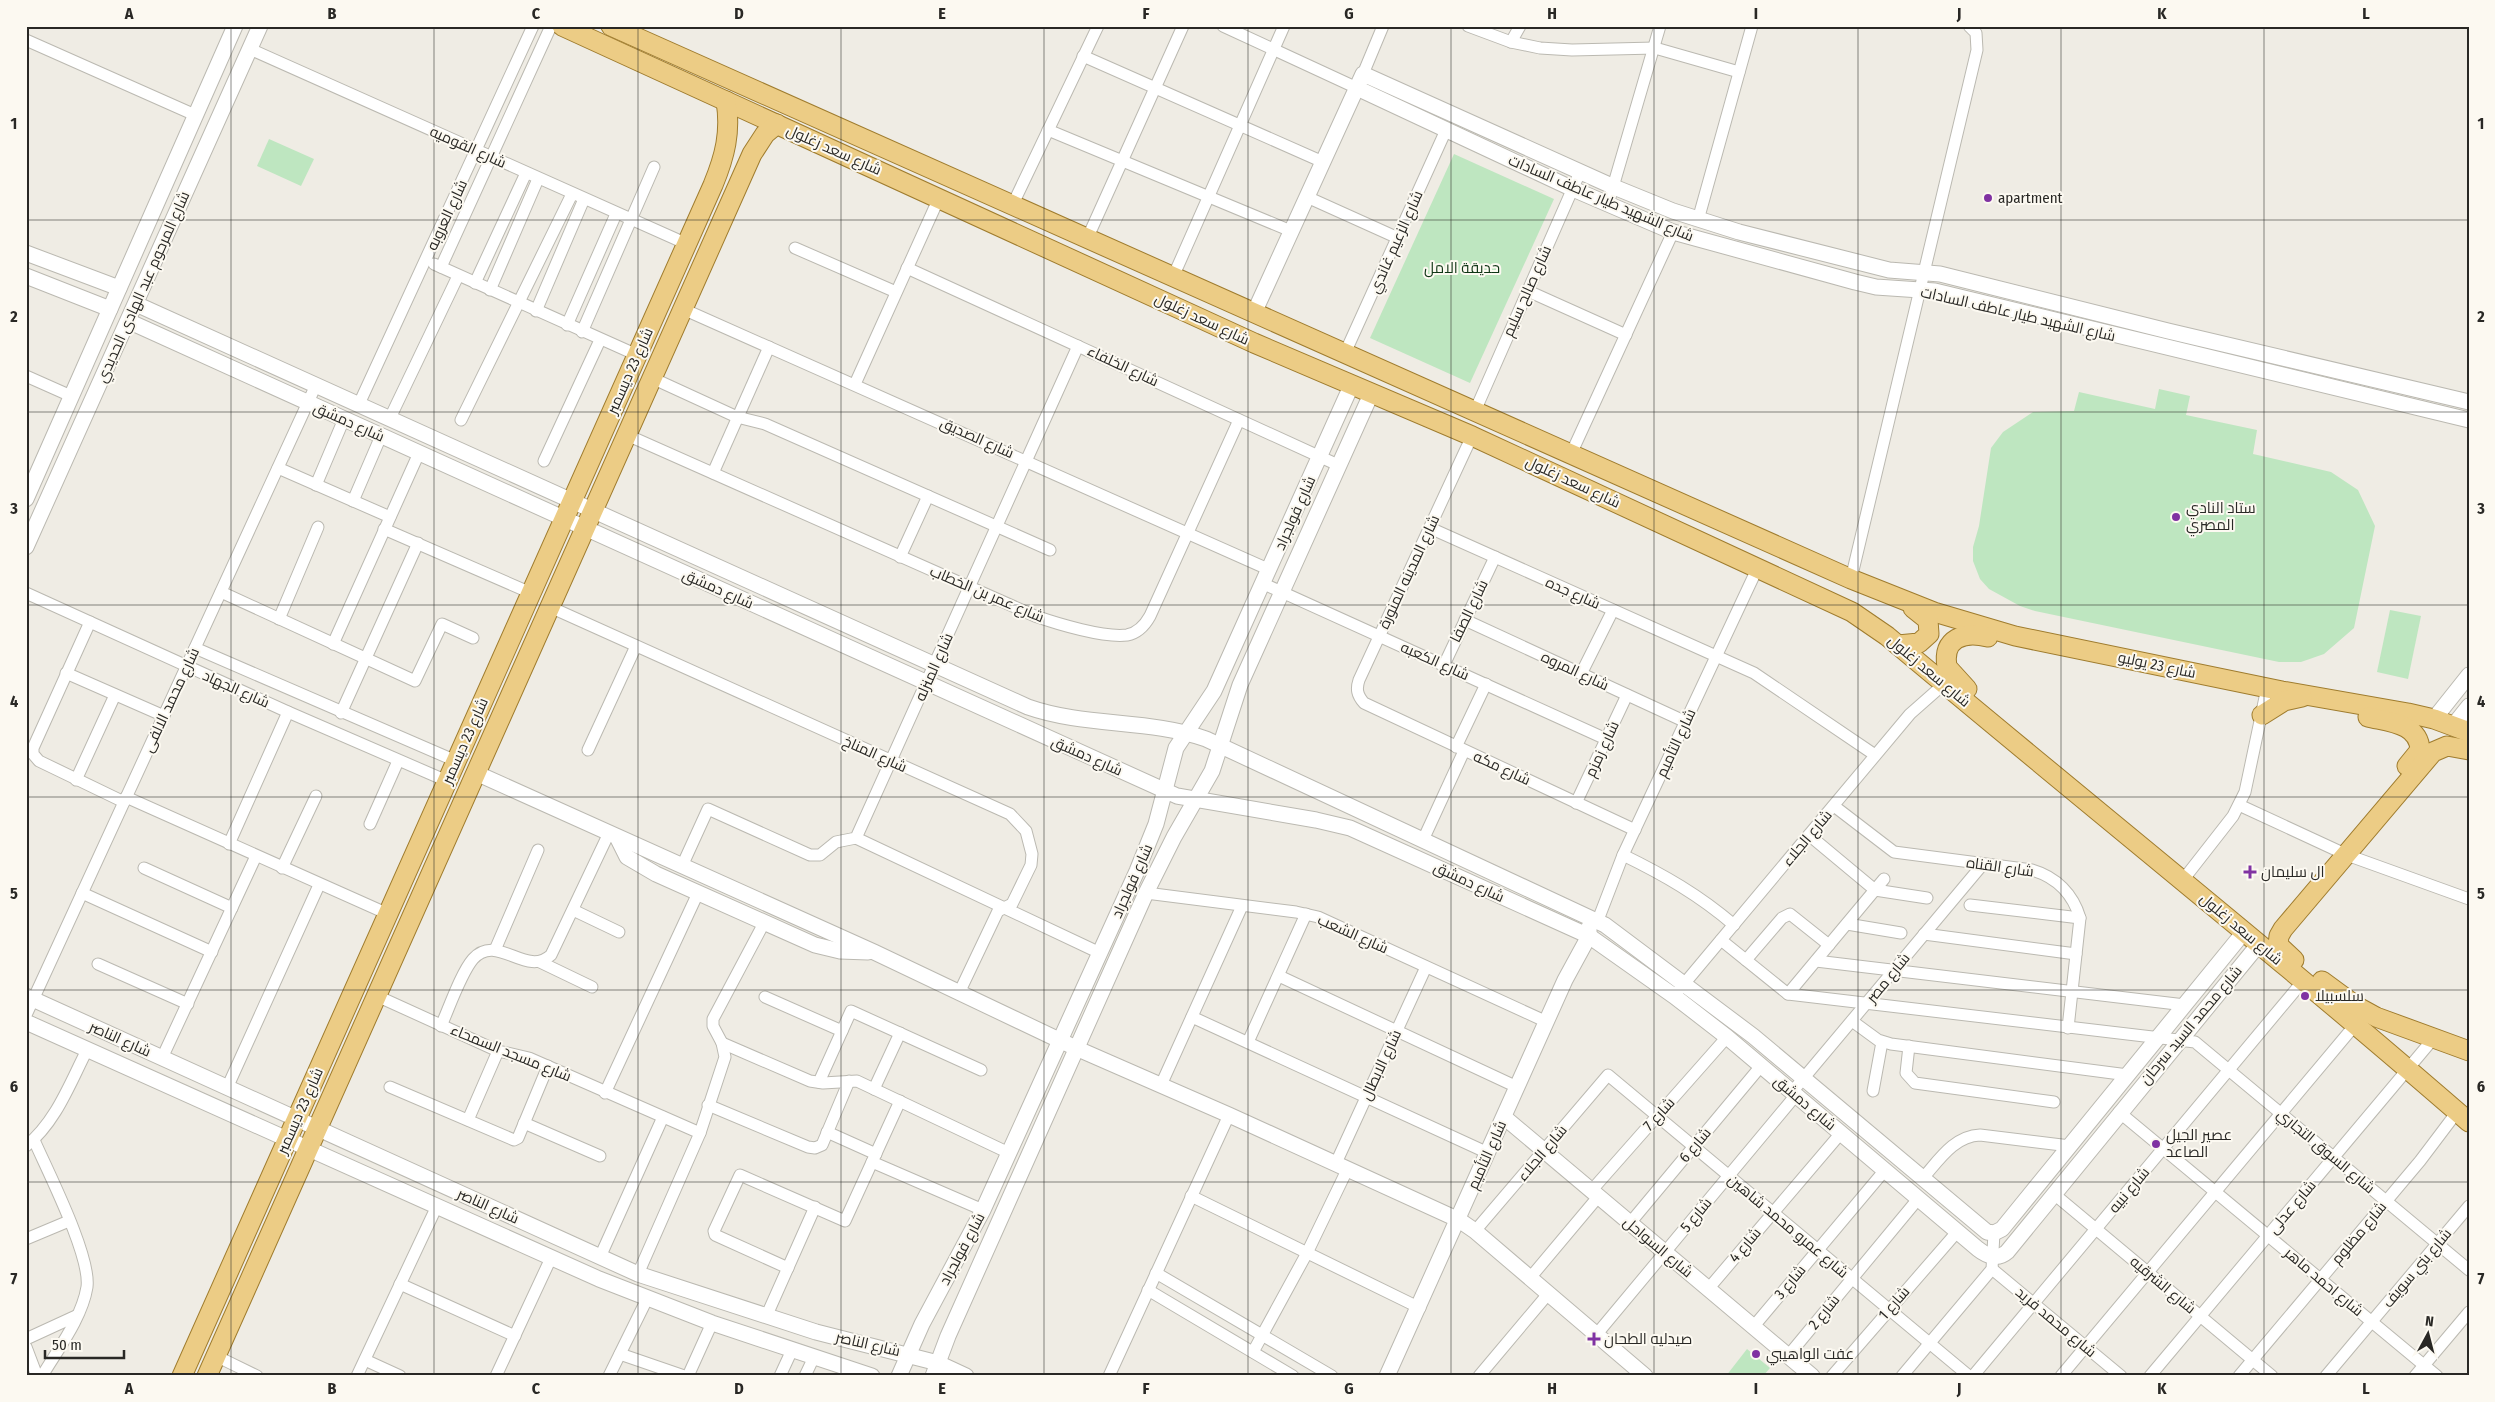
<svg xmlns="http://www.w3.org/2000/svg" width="2495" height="1402" font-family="'Fira Sans Condensed',Cairo,sans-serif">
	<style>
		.green { fill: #bee6c0 }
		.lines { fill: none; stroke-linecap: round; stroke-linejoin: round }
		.minor-casing { stroke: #bbb9b1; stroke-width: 13 }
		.tertiary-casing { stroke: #bbb9b1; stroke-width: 17 }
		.primary-casing { stroke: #9f7c2e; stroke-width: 21 }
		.minor { stroke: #fff; stroke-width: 11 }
		.tertiary { stroke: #fff; stroke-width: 15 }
		.primary { stroke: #eccc85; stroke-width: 19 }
		.grid { fill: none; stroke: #292825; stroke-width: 1; stroke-opacity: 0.55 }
		.poi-dot { fill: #8032a2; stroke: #fcf9f1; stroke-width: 2 }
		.labels { text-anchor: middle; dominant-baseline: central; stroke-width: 4; stroke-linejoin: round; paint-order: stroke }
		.street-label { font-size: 15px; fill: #292825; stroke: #fcf9f1 }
		.poi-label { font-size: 15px; fill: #292825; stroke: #fcf9f1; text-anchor: start }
		.park-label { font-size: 15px; fill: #0f3515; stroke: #fcf9f1 }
		.neatline { fill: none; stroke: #292825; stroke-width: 2 }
		.grid-label { font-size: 16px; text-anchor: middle; font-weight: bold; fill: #292825 }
	</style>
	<rect width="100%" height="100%" fill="#efece4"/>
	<!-- green -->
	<g class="green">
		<path d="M269,139L314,159L301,186L257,166Z"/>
		<path d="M1454,154L1554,199L1470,383L1370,338Z"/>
		<path d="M2159,389L2190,396L2186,415L2257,430L2253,454L2331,472L2358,490L2375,526L2354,628L2324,654L2301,662H2279L2035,611L2020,606L1989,589L1980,579L1973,561V547L1979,526L1991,448L2003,432L2033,412L2074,411L2079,392L2155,409Z"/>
		<path d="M2390,610L2421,616L2408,679L2377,672Z"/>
		<path d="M1747,1349L1770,1368L1763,1376H1726Z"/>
	</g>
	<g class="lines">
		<!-- minor casing -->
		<g class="minor-casing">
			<g id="minor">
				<path d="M1223,26L1357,88"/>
				<path d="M1468,26L1511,42L1540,48L1572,50L1655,48L1739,72"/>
				<path d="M26,40L195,115"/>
				<path d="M1511,42L1520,26"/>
				<path d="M250,49L687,244"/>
				<path d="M1083,56L1323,162"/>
				<path d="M1363,74L1383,26"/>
				<path d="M1048,130L1291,231"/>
				<path d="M1307,197L1398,238"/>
				<path d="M1608,204L1660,26"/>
				<path d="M1012,206L1098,26"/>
				<path d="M1698,220L1752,26"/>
				<path d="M1087,239L1183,26"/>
				<path d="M795,248L896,292"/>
				<path d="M434,264L637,355"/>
				<path d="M441,267L551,26"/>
				<path d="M907,268L1338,465"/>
				<path d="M1173,277L1284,26"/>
				<path d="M475,283L526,173"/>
				<path d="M490,290L538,179"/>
				<path d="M1528,291L1626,335"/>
				<path d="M683,309L1270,570"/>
				<path d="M536,311L584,199"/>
				<path d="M567,325L616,214"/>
				<path d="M582,332L654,167"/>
				<path d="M1345,353L1446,130"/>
				<path d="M26,376L71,396"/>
				<path d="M652,378L737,417L765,424L1050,550"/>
				<path d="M855,384L939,198"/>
				<path d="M359,404L533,26"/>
				<path d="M1475,411L1580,172"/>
				<path d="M390,418L458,276"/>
				<path d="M461,420L572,194"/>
				<path d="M627,435L1035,616C1058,624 1104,638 1127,635C1138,633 1145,625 1150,616L1239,420"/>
				<path d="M1472,436L1359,680C1356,689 1357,695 1364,703L1635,830"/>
				<path d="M1571,454L1673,232"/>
				<path d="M544,461L600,340"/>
				<path d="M278,468L390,517"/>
				<path d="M713,473L769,347"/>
				<path d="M316,485L344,419"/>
				<path d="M353,501L381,436"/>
				<path d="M1430,528L1754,673L1875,755"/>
				<path d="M384,529L531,593"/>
				<path d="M900,557L928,496"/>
				<path d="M1851,579L1977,50L1976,33L1969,26"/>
				<path d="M1264,584L1606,739"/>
				<path d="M221,592L415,681L442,624L473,638"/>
				<path d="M26,593L288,712L447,781"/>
				<path d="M550,607L1010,814L1026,831L1032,854L1031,865L1012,904L998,911L959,993"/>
				<path d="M279,619L318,527"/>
				<path d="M1465,620L1686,722"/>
				<path d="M90,622L33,748V754L39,761L124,802"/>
				<path d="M333,644L419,453"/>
				<path d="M195,648L456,761"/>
				<path d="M1444,665L1495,557"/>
				<path d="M66,673L164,716"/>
				<path d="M1581,674L1613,610"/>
				<path d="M341,713L418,543"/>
				<path d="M1456,747L1486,684"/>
				<path d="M588,750L636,646"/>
				<path d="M76,780L115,695"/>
				<path d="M126,797L388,914"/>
				<path d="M1576,803L1627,695"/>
				<path d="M2239,805L2347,855L2469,899"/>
				<path d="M1834,806L1894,852L2032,870C2056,877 2073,894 2080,918L2068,1028"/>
				<path d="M370,824L398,761"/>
				<path d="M1809,835L1875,890L1927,898"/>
				<path d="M856,838L1100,953"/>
				<path d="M1423,840L1464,751"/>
				<path d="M229,844L288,712"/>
				<path d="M1623,855C1664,875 1699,895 1734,925"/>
				<path d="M682,866L708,809L810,855H820L836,842L856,838L1078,346"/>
				<path d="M144,868L232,908"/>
				<path d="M282,868L316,796"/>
				<path d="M2183,880L2233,816L2245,792L2267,688"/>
				<path d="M82,893L212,952"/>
				<path d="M1146,893L1296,912L1318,917L1547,1022"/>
				<path d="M1970,905L2080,918"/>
				<path d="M573,910L619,932"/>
				<path d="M1598,920L1623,855L1758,567"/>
				<path d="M1847,924L1901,933"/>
				<path d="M1924,934L2076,954"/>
				<path d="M1721,940L1788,994L2195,1042L2469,1270"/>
				<path d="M495,950L538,850"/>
				<path d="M1746,960L1782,918L1790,914L1829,945"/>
				<path d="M1816,961L2185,1005"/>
				<path d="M540,962L592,987"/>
				<path d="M98,964L188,1004"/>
				<path d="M1279,976L1517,1087"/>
				<path d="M1679,990L1910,714L1944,684"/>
				<path d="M1788,994L1884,879"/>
				<path d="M377,996L498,1051L529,1058L700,1133"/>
				<path d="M765,997L842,1031"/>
				<path d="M26,1015L316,385"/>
				<path d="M1192,1017L1488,1153"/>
				<path d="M1852,1021L1878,1040L1891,1044L2128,1075"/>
				<path d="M441,1026C449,1008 461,973 473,959C497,932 526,978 551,955L609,833"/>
				<path d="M1248,1042L1306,914"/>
				<path d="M722,1043L810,1081L823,1083L857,1081L1009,1153"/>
				<path d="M1909,1046L1906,1073L1915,1083L2054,1102"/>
				<path d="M162,1058L256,856"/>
				<path d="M819,1082L851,1011L981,1070"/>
				<path d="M1161,1085L1242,906"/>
				<path d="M390,1087L514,1140L518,1138L548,1066"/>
				<path d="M227,1088L319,885"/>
				<path d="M874,1089L900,1033"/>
				<path d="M1873,1091L1882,1042"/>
				<path d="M1792,1092L1983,864"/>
				<path d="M605,1093L698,893"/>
				<path d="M708,1105L808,1147L815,1148L822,1145L849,1081"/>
				<path d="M2119,1112L2437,1376"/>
				<path d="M468,1120L498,1051"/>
				<path d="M524,1123L600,1156"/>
				<path d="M827,1132L876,1154"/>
				<path d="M34,1140C48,1172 91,1256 87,1287C82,1318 58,1349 42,1376"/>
				<path d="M26,1146C56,1122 70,1083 87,1050"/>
				<path d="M872,1162L983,1210"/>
				<path d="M1336,1163L1426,967"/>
				<path d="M1923,1178C1939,1160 1954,1136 1980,1135L2070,1146"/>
				<path d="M1591,1191L1727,1037"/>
				<path d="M2054,1194L2272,1376"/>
				<path d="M1191,1196L1420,1308"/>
				<path d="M1630,1223L1761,1066"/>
				<path d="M1475,1231L1608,1075L1969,1376"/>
				<path d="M26,1239L69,1221"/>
				<path d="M600,1257L663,1117"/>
				<path d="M788,1268L715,1235L714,1231L740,1175L845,1221L900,1101"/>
				<path d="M1992,1269L2121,1376"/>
				<path d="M1156,1273L1332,1376"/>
				<path d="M638,1274L700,1133L725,1057L722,1043L713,1026V1019L764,923"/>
				<path d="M1530,1278L1598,1197"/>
				<path d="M400,1284L515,1336"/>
				<path d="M1709,1288L1841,1133"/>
				<path d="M1148,1290L1293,1376"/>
				<path d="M766,1317L815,1207"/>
				<path d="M1754,1326L1885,1170"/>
				<path d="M1596,1335L1796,1095"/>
				<path d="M26,1339L76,1316"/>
				<path d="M26,1347L37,1376"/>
				<path d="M1253,1352L1307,1253L1348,1168"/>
				<path d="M620,1354L684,1376"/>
				<path d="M216,1356L257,1376"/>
				<path d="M1788,1356L1918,1199"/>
				<path d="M365,1360L400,1376"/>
				<path d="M357,1376L437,1206"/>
				<path d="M496,1376L551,1258"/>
				<path d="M609,1376L647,1299"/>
				<path d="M688,1376L712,1323"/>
				<path d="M780,1376L792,1350"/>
				<path d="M805,1376L814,1357"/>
				<path d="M1109,1376L1229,1115"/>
				<path d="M1479,1376L1548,1294"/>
				<path d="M1832,1376L1957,1232"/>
				<path d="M1902,1376L1992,1269L1994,1233"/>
				<path d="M1973,1376L2303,981"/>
				<path d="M2061,1376L2355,1025"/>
				<path d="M2150,1376L2433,1039"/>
				<path d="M2239,1376L2420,1161L2457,1112"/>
				<path d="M2326,1376L2469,1206"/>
				<path d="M2415,1376L2469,1312"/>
			</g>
		</g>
		<!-- tertiary casing -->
		<g class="tertiary-casing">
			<g id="tertiary">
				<path d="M1357,88L1573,189L1673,232L1855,282L1876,287L1935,291L2469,420"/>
				<path d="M26,253L119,288"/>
				<path d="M26,276L110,309"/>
				<path d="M136,304L1028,707C1085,727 1149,719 1206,739L1605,925L1753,1036L1987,1232L1994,1233L2002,1229L2244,932"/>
				<path d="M1254,313L1363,74L1614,187L1673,211L1739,232L1889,270L1940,274L2168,331L2469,402"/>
				<path d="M128,321L1177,796L1316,820L1350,828L1589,936L1674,996L1727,1037L1978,1249C1987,1256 1998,1260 2007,1252L2259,944"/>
				<path d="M26,499L235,26"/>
				<path d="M26,547L260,26"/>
				<path d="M2434,719L2469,675"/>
				<path d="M2453,726L2469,706"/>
				<path d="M476,773L874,952L1078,1049L1229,1115L1459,1220L1475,1231L1645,1376"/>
				<path d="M617,837L627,857L656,874L815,945L840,951L868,952"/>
				<path d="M26,996L638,1274L816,1332L938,1363L966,1376"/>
				<path d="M26,1022L599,1279L712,1323L872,1376"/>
				<path d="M1504,1117L1812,1376"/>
				<path d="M899,1376L922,1324L983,1210L1137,871L1156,824L1176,748L1214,691L1352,384"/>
				<path d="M933,1376L948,1336L1146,893L1174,837L1212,771L1240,685L1372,392"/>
				<path d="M1387,1376L1565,980L1589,936V927"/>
			</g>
		</g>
		<!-- primary casing -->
		<g class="primary-casing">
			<g id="primary">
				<path d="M562,26L1254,343L1472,436L1852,612L1887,636C2081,799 2278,956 2469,1122"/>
				<path d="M611,26L1851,579L1934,612L2015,636L2282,691L2408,713L2434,719L2469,732"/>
				<path d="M1898,645L1919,643L1929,634L1928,620L1913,608"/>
				<path d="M1967,689L1947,667C1942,638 1964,631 1988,637"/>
				<path d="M2262,715L2284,701L2302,697"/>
				<path d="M2368,717C2388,722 2419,723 2420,750L2407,766"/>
				<path d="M2294,960L2278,945L2279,936L2283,929L2433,752L2447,746L2469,750"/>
				<path d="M2322,981L2356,1006L2376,1017L2469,1051"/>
				<path d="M182,1376L713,185C725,156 731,132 726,101"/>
				<path d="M207,1376L752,154L765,134L777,124"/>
			</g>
		</g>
		<!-- minor -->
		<use href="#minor" class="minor"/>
		<!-- tertiary -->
		<use href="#tertiary" class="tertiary"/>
		<!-- primary -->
		<use href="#primary" class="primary"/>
	</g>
	<!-- grid -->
	<path class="grid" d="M231,26V1376M434,26V1376M638,26V1376M841,26V1376M1044,26V1376M1248,26V1376M1451,26V1376M1654,26V1376M1858,26V1376M2061,26V1376M2264,26V1376M26,220H2469M26,412H2469M26,605H2469M26,797H2469M26,990H2469M26,1182H2469"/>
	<!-- markers -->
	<g class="poi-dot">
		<circle cx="1988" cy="198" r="5"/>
		<circle cx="2176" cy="517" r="5"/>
		<path d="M2247.5 864.5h5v5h5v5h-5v5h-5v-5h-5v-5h5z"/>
		<circle cx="2305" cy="996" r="5"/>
		<circle cx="2156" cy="1144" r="5"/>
		<path d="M1591.5 1331.5h5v5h5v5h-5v5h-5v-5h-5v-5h5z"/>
		<circle cx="1756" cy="1354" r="5"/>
	</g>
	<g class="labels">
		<!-- street labels -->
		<g class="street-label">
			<text transform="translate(468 147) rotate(24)">شارع القوميه</text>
			<text transform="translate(834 150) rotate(24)">شارع سعد زغلول</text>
			<text transform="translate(1601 198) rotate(23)">شارع الشهيد طيار عاطف السادات</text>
			<text transform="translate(447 215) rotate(-65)">شارع العروبه</text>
			<text transform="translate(1396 242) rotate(-66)">شارع الزعيم غاندي</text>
			<text transform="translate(143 287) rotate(-66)">شارع المرحوم عبد الهادى الحديدي</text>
			<text transform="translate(1527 291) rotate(-66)">شارع صالح سليم</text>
			<text transform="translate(2018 314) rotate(13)">شارع الشهيد طيار عاطف السادات</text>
			<text transform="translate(1202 319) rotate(25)">شارع سعد زغلول</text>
			<text transform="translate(1123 366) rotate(25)">شارع الخلفاء</text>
			<text transform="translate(630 371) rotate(-66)">شارع 23 ديسمبر</text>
			<text transform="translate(349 422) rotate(24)">شارع دمشق</text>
			<text transform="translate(977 438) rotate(24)">شارع الصديق</text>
			<text transform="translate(1573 482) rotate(25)">شارع سعد زغلول</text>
			<text transform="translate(1295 513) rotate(-66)">شارع فولجراد</text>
			<text transform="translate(1409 572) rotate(-65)">شارع المدينه المنورة</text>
			<text transform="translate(718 589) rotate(24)">شارع دمشق</text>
			<text transform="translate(1573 593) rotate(24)">شارع جده</text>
			<text transform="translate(987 594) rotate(23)">شارع عمر بن الخطاب</text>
			<text transform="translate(1469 611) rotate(-64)">شارع الصفا</text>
			<text transform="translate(1435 661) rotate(24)">شارع الكعبه</text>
			<text transform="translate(2157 665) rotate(12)">شارع 23 يوليو</text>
			<text transform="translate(934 667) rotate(-66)">شارع المنزله</text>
			<text transform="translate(1575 671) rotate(25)">شارع المروه</text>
			<text transform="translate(1929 671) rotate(40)">شارع سعد زغلول</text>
			<text transform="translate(236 689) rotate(24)">شارع الجهاد</text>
			<text transform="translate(171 700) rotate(-65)">شارع محمد الالفى</text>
			<text transform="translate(465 741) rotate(-66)">شارع 23 ديسمبر</text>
			<text transform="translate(1676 743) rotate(-65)">شارع التأميم</text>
			<text transform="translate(1602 749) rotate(-65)">شارع زمزم</text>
			<text transform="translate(875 754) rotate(24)">شارع المناخ</text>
			<text transform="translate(1087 756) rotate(24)">شارع دمشق</text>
			<text transform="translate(1502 768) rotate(25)">شارع مكه</text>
			<text transform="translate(1807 838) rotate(-50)">شارع الجلاء</text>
			<text transform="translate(2000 867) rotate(8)">شارع القناه</text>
			<text transform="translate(1132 881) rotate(-66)">شارع فولجراد</text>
			<text transform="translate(1469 882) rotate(25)">شارع دمشق</text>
			<text transform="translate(2241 929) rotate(40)">شارع سعد زغلول</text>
			<text transform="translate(1353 934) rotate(24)">شارع الشعب</text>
			<text transform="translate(1888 978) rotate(-51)">شارع مصر</text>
			<text transform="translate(2191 1025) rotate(-50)">شارع محمد السيد سرحان</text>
			<text transform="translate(120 1039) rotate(24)">شارع الناصر</text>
			<text transform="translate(511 1053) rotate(22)">شارع مسجد السمحاء</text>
			<text transform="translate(1381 1065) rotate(-65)">شارع الابطال</text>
			<text transform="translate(1805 1103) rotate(40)">شارع دمشق</text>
			<text transform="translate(300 1111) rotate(-66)">شارع 23 ديسمبر</text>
			<text transform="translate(1659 1114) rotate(-48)">شارع 7</text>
			<text transform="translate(1695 1145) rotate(-50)">شارع 6</text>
			<text transform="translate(2326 1151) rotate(40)">شارع السوق التجاري</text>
			<text transform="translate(1542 1153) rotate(-50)">شارع الجلاء</text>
			<text transform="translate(1487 1155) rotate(-66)">شارع التأميم</text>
			<text transform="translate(2129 1190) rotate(-50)">شارع نبيه</text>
			<text transform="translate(488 1206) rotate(24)">شارع الناصر</text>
			<text transform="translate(2292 1207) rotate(-50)">شارع عدلى</text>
			<text transform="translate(1696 1215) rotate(-50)">شارع 5</text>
			<text transform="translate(1788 1226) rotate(40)">شارع عمرو محمد شاهين</text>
			<text transform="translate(2359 1233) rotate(-50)">شارع مظلوم</text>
			<text transform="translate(1745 1245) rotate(-50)">شارع 4</text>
			<text transform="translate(1658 1247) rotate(40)">شارع السواحل</text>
			<text transform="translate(962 1249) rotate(-62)">شارع فولجراد</text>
			<text transform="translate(2417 1268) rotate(-50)">شارع بني سويف</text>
			<text transform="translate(1790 1282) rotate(-50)">شارع 3</text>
			<text transform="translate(2324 1282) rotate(40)">شارع احمد ماهر</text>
			<text transform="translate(2163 1285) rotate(40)">شارع الشرقيه</text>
			<text transform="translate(1894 1303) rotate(-49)">شارع 1</text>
			<text transform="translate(1824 1312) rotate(-51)">شارع 2</text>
			<text transform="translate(2056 1322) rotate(40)">شارع محمد فريد</text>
			<text transform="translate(868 1344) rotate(13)">شارع الناصر</text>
		</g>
		<!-- poi labels -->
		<g class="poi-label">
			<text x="1998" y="198">apartment</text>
			<text x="2186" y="508">ستاد النادي<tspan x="2186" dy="17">المصري</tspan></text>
			<text x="2261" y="872">ال سليمان</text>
			<text x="2315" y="996">سلسبيلا</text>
			<text x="2166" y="1135">عصير الجيل<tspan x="2166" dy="17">الصاعد</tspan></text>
			<text x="1604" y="1339">صيدليه الطحان</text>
			<text x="1766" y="1354">عفت الواهيبي</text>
		</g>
		<!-- park labels -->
		<g class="park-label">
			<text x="1462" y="268">حديقة الامل</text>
		</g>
	</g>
	<!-- border -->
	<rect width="2495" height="1402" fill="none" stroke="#fcf9f1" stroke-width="55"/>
	<!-- north arrow -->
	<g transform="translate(2428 1334) rotate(7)" stroke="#fcf9f1" stroke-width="4" paint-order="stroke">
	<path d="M0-4L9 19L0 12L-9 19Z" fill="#292825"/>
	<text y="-8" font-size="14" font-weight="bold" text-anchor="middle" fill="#292825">N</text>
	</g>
	<!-- scale -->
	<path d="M45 1350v8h79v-8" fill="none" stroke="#292825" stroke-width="2.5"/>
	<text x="52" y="1350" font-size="15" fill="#292825" stroke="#fcf9f1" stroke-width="4" paint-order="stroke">50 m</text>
	<rect x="28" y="28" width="2440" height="1346" class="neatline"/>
	<g class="grid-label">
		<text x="129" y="19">A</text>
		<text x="332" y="19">B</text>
		<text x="536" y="19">C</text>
		<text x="739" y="19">D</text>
		<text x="942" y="19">E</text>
		<text x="1146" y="19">F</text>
		<text x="1349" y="19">G</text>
		<text x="1552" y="19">H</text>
		<text x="1756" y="19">I</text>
		<text x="1959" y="19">J</text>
		<text x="2162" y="19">K</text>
		<text x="2366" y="19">L</text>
		<text x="14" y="129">1</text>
		<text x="2481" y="129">1</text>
		<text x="14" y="322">2</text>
		<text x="2481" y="322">2</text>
		<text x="14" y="514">3</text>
		<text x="2481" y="514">3</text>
		<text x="14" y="707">4</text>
		<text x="2481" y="707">4</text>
		<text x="14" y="899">5</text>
		<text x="2481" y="899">5</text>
		<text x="14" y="1092">6</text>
		<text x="2481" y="1092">6</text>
		<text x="14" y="1284">7</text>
		<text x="2481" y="1284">7</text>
		<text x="129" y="1394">A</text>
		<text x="332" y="1394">B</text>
		<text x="536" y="1394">C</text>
		<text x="739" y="1394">D</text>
		<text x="942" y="1394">E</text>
		<text x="1146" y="1394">F</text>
		<text x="1349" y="1394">G</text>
		<text x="1552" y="1394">H</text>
		<text x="1756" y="1394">I</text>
		<text x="1959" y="1394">J</text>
		<text x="2162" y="1394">K</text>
		<text x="2366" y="1394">L</text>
	</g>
</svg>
